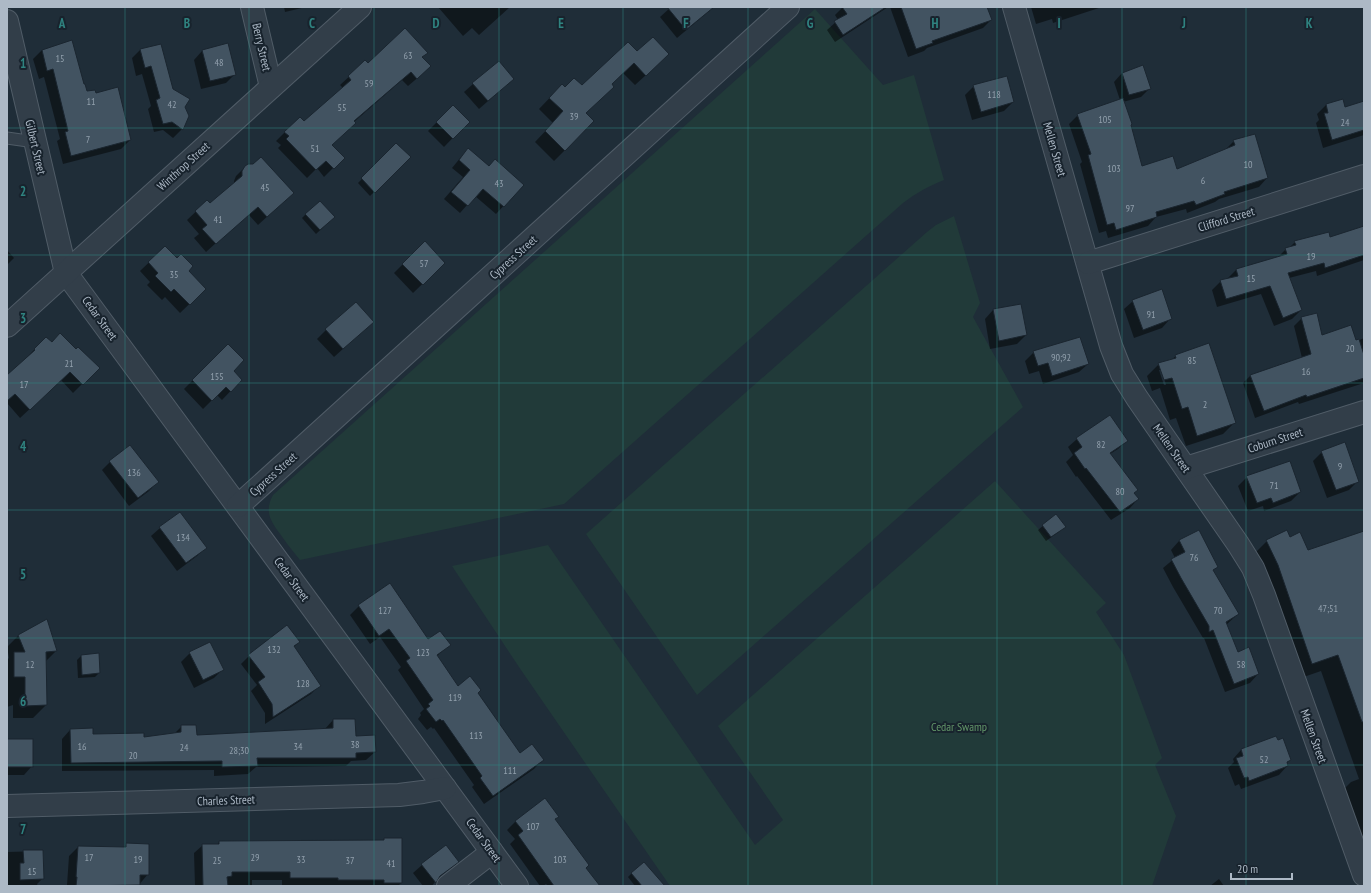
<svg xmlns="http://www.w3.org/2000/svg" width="1371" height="893" font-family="'PT Sans Narrow',sans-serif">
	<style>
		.green { fill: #213a39 }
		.shadow { fill: #0007; fill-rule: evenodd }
		.building { fill: #425361; stroke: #1a252f }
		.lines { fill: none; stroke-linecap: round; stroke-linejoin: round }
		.service-casing { stroke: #505c67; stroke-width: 13 }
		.minor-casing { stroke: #505c67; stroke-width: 24 }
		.tertiary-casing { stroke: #505c67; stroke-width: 24 }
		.service { stroke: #323e49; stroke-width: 11 }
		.minor { stroke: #323e49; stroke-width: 22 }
		.tertiary { stroke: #323e49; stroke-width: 22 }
		.grid { fill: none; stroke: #2f8380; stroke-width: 1; stroke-opacity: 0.55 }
		.labels { text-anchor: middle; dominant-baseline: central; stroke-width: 4; stroke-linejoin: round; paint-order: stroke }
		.number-label { font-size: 10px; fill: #92a0ad }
		.street-label { font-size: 12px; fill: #adb9c6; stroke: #18232d }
		.park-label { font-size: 12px; fill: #639769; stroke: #18232d }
		.grid-label { font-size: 13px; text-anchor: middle; font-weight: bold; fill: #2f8380; stroke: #18232d; stroke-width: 4; stroke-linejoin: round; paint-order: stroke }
	</style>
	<rect width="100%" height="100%" fill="#1f2d38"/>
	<!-- green -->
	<g class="green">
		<path d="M815,9L883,85L914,75L944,180C929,186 916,193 903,203L564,504L300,560C294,553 288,545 283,538C272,523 263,513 273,495Z"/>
		<path d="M954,216L980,303L973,317L1023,407L697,695L586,534L927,232L936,225Z"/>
		<path d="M995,481L1106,603L1096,612L1124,655L1162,758L1155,765L1176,816L1152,886H670L521,670L452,566L548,545L755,845L783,820L718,726Z"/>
	</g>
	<!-- shadow -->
	<g class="shadow">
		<path d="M284,7H306L285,12Z"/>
		<path d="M438,7H510L479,35L472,28L463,36Z"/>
		<path d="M671,7H714L677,38L660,17Z"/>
		<path d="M843,7H888L835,42L827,30L838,20L835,15Z"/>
		<path d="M890,7H986L991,20L983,28L927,48L924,51L908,57Z"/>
		<path d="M1031,7H1102L1053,23L1052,19L1036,24Z"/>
		<path d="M141,49L172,89L184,107L188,116L182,129L173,138L163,130L154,132L148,109L151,106L142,74L136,76L132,58Z"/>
		<path d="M42,50L87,92L130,140L121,149L63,164L57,141L60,139L44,77L39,79L33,59Z"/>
		<path d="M202,51L235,74L226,83L201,89L194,60Z"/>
		<path d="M426,53L421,58V75L408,86L402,80L354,122L331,145L343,158L324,177L317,168L307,178L278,148L281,145L276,141L285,132L303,122L343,88L340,85L365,62L368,64Z"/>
		<path d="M637,53L657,65L635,85L623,73L611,84L585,114L565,150L554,161L535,142L553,123L539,109L562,85L565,88L582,86Z"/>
		<path d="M1122,73L1150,88L1141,97L1123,102L1141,167L1176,170L1226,149L1234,141L1267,178L1259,187L1219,199L1215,202L1187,213L1186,209L1156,217L1148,226L1108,238L1106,231L1099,233L1080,164L1082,162L1069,124L1078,115L1120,100L1114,82Z"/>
		<path d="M513,79L479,109L464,92L473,84Z"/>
		<path d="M974,86L1013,102L1004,111L972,120L965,95Z"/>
		<path d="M1342,101L1344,108L1364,102V135L1323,148L1316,123L1319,120L1317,114L1326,105Z"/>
		<path d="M453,106L468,122L444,147L428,131Z"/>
		<path d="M396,144L410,157L370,196L358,183Z"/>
		<path d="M461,157L489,167L523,185L496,214L475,196L460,213L444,199L463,177L452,168Z"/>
		<path d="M245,167L293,193L258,225L248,214L206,252L194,238L199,234L187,220L207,201L209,204L234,184V181L236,176Z"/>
		<path d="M306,214L330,221L316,234L302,218Z"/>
		<path d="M1364,225V260L1317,276L1316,271L1289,278L1301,310L1292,319L1274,326L1261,294L1217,307L1212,290L1221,281L1228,278L1236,270L1277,258L1286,249L1289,248L1295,242L1330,239L1359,229Z"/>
		<path d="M424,243L444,263L413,293L394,273Z"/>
		<path d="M165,247L205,289L180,313L165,297L162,300L147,285L150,282L140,271Z"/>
		<path d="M7,250L14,258L7,265Z"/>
		<path d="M1133,301L1170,319L1162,328L1134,338L1124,309Z"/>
		<path d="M993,310L1026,335L1017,344L990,349L985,319Z"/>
		<path d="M1302,318L1321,336L1355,342L1364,338V383L1299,404L1298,402L1255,418L1243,383L1251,375L1302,358L1294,326Z"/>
		<path d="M326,330H364L334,357L317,339Z"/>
		<path d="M46,338L52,344L76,350L98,368L73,393L61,380L20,418L7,403V377Z"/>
		<path d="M228,345L232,371L241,380L222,400L217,395L203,409L184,389Z"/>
		<path d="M1034,352L1088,364L1079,372L1043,384L1039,371L1029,374L1025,361Z"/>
		<path d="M1176,356L1234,423L1223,434L1186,446L1176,418L1170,420L1160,388L1152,391L1147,376L1159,364L1171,360ZM1159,370H1162L1166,385H1164Z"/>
		<path d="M1077,439L1127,440L1118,449L1110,454L1138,499L1130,508L1111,520L1077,476L1076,477L1066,462L1073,455L1068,447Z"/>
		<path d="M1322,452L1358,481L1349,490L1327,498L1313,461Z"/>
		<path d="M110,462L157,482L149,491L129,506L102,470Z"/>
		<path d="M1247,477L1300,492L1291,501L1264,511L1263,506L1248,511L1238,486Z"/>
		<path d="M1056,515L1060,531L1046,541L1038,530Z"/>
		<path d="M160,528L205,548L197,556L177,571L151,536Z"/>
		<path d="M1199,532L1217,567L1212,571L1238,614L1226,625L1237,653L1258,674L1250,683L1225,692L1204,638H1203L1173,587L1163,568L1175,558L1171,550L1179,541Z"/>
		<path d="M1364,532V852L1334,799L1351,782L1359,779L1321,671L1295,680L1250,558L1267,541L1290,538L1307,551Z"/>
		<path d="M390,585L428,640L449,645L436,657L458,687L477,693L519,754L542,760L534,769L484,804L472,787L474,785L434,728L433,729L431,727L427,730L418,719L421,715L420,713L424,709L398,670L401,667L380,637L370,644L350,615L359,606Z"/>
		<path d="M46,621L56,651L46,661V705L33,718H13V705L7,707V660L9,658L7,647L19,635Z"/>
		<path d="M299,642L294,647L319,686L311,694L265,724V713L251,691L257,685L241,664L249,656Z"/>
		<path d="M190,653L223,669L214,678L194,688L181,662Z"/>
		<path d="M81,656L99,673L95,677L78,678L77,660Z"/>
		<path d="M333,720L375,752L366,760L351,761L346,766L256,767L248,774L214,776V770L62,771V739L70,730L92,735L144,738L174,734L182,726L196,736L324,730Z"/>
		<path d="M7,740L32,766L24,775H7Z"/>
		<path d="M1241,750L1290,760L1286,764L1287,766L1279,775L1241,789L1239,784L1235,786L1228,768L1234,762L1233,759Z"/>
		<path d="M516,821L584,868L598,886H548L546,884L543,886H540L510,844L515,839L507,830Z"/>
		<path d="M385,839L401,883L398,886H282V880H252V886H195L194,853L203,845H217L219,842L382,841Z"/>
		<path d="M127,844L148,874L138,886L67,885L69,856L78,847L123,848Z"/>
		<path d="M42,851L43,878L37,884L38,886H7V852Z"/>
		<path d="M457,862L437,879L432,886H423L413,873L422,865Z"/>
		<path d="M632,873L663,886H635L628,877Z"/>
		<path d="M1219,879L1224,886H1210Z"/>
	</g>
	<!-- building -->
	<g class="building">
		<path d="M667,7H714L686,30Z"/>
		<path d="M842,7H886L843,35L834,21L847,14Z"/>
		<path d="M901,7H987L992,20L932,41L933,43L916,49Z"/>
		<path d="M405,28L428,53L422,57L431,66L417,79L411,72L354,121L356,123L332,145L345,158L334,169L326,161L316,170L286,139L289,136L284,132L300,117L304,121L351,80L348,76L365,60L368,63Z"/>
		<path d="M653,37L669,54L646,76L634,63L612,84L614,87L586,113L594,121L565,151L545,131L563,111L549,98L562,84L565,87L574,78L582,85L628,42L637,51Z"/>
		<path d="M72,40L84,84H85L87,91L95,90L96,93L118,87L131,140L71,156L65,132L68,131L53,69L47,71L42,50Z"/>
		<path d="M228,43L236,75L210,81L202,50Z"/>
		<path d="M161,44L173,89L190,99L185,107L189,116L183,130L172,122L163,124L156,100L160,98L151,66L145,68L140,49Z"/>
		<path d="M499,61L514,79L488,101L472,83Z"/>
		<path d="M1143,65L1151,89L1129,95L1122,73Z"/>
		<path d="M1007,76L1014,102L981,112L973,85Z"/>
		<path d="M1123,98L1132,124L1131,125L1142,166L1173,156L1177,169L1235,145L1233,140L1255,134L1268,178L1224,192L1225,194L1196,205L1194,201L1156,212L1157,217L1116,230L1114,223L1107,225L1088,155L1091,154L1077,114Z"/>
		<path d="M1343,99L1345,107L1364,101V130L1332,140L1324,113H1328L1326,104Z"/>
		<path d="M453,105L470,122L453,139L436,122Z"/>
		<path d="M396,143L411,157L375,193L361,178Z"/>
		<path d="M468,148L489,166L495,159L524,185L504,207L483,189L468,206L451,192L470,170L459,160Z"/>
		<path d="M261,157L294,193L267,217L258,207L216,244L202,229L207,225L195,211L207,200L210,203L217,197L242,176V171L245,166L248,164H253Z"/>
		<path d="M320,201L335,217L320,230L305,214Z"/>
		<path d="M1364,226V255L1325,268L1324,263L1288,273L1302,310L1283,318L1270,286L1226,299L1220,280L1238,276L1236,269L1287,254L1285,248L1296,245L1294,241L1329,232L1330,237Z"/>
		<path d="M425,241L445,263L423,285L402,264Z"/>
		<path d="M165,246L177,258L181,254L193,266L189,271L206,289L190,305L174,289L171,292L155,276L158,273L148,262Z"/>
		<path d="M1162,289L1172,319L1143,330L1132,300Z"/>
		<path d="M356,302L374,322L343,349L325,329Z"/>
		<path d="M1021,304L1027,335L999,341L993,309Z"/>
		<path d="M1317,313L1322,335L1351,325L1356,340L1359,339L1364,355V378L1307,397L1306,395L1264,411L1250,375L1311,354L1301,317Z"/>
		<path d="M60,333L76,349L78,347L100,368L83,385L70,372L30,410L15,394L7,401V375L35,350L34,349L46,337L52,342Z"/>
		<path d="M1080,337L1089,364L1052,376L1048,363L1038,366L1033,351Z"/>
		<path d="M1209,343L1236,423L1197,436L1188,407L1182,409L1172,378L1164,380L1158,363L1176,358L1175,355Z"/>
		<path d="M228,344L244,360L234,371L242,380L231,392L226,387L212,401L192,380Z"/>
		<path d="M1110,415L1128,441L1110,453L1138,490L1134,493L1139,499L1120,512L1086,468L1085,469L1074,453L1082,447L1076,438Z"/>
		<path d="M1345,442L1359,482L1336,490L1321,451Z"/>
		<path d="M130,445L159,482L138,498L109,461Z"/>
		<path d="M1290,461L1301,492L1273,503L1271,498L1257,503L1246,476Z"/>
		<path d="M180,512L207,548L186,563L159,527Z"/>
		<path d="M1056,514L1066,527L1051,537L1042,525Z"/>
		<path d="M1199,530L1218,567L1213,570L1239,614L1226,622L1238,652L1249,647L1259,674L1234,684L1213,630L1209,632V626L1181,578L1171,559L1185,552L1179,540Z"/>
		<path d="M1287,530L1290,537L1300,532L1308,550L1364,531V722H1362L1338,655L1312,664L1278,565L1266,540Z"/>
		<path d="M390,583L428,639L440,631L451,645L437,655L458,686L470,676L481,690L478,693L520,753L532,744L544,760L493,796L480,778L482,776L443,720L442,721L440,719L436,722L426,709L430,706L428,704L433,700L406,661L410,658L389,629L379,636L358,605Z"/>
		<path d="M47,619L57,651L46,652L47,705L25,706V677H14V652H25L18,635Z"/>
		<path d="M287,625L300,642L294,646L321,686L273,717L272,704L258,682L265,677L248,655Z"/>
		<path d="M210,642L224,670L203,680L189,652Z"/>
		<path d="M99,653L100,673L82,675L81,655Z"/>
		<path d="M333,719H355L356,736L375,735L376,752L356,753V758H257L258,766L222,767V761L71,763L70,729L93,728V734L144,733V737L181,732V725H196L197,735L333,728Z"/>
		<path d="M1276,736L1278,740L1283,738L1291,760L1287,762L1288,766L1249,781L1248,777L1244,778L1236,758L1243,756L1241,749Z"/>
		<rect x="7" y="739" width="26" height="28"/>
		<path d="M545,798L559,817L555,819L589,865L586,868L600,886H554L518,835L523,831L515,821Z"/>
		<path d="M384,838H402V883H384V880H338V878H290V872H232V876L227,877L228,886H203L202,844H219V841L384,840Z"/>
		<path d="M126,843L149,844V875H140V885L76,886L77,877H76L78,846L126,847Z"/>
		<path d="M446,845L459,862L440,876L436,883L421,864Z"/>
		<path d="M23,850H43L44,879L20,880V863H24Z"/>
		<path d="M644,862L665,886H642L631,873Z"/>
	</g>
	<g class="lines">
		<!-- service casing -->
		<g class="service-casing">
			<path id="service" d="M7,138L35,142"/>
		</g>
		<!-- minor casing -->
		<g class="minor-casing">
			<g id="minor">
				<path d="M252,7L271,87"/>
				<path d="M1014,7L1111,346L1122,374L1137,398L1238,544L1253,568L1264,595L1364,875"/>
				<path d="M7,21L66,273L517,886"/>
				<path d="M1088,263L1364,176"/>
				<path d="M1186,468L1364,412"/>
				<path d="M238,506L788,7"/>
				<path d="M7,806L399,795L423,792L445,788"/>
				<path d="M448,886L492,852"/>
			</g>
		</g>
		<!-- tertiary casing -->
		<g class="tertiary-casing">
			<path id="tertiary" d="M7,326L360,7"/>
		</g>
		<!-- service -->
		<use href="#service" class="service"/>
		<!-- minor -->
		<use href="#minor" class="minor"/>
		<!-- tertiary -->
		<use href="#tertiary" class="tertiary"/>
	</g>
	<!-- grid -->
	<path class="grid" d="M125,7V886M249,7V886M374,7V886M499,7V886M623,7V886M748,7V886M872,7V886M997,7V886M1122,7V886M1246,7V886M7,128H1364M7,255H1364M7,383H1364M7,510H1364M7,638H1364M7,765H1364"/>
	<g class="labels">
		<!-- number labels -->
		<g class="number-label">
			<text x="408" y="55">63</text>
			<text x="60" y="58">15</text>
			<text x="219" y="62">48</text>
			<text x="369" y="83">59</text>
			<text x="994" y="94">118</text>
			<text x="91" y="101">11</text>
			<text x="172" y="104">42</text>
			<text x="342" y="107">55</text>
			<text x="574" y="116">39</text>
			<text x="1105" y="119">105</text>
			<text x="1345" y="122">24</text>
			<text x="88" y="139">7</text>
			<text x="315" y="148">51</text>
			<text x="1248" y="164">10</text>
			<text x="1114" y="168">103</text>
			<text x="1203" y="180">6</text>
			<text x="499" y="183">43</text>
			<text x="265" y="187">45</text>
			<text x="1130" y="208">97</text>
			<text x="218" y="219">41</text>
			<text x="1311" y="256">19</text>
			<text x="424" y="263">57</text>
			<text x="174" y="274">35</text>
			<text x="1251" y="278">15</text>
			<text x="1151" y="314">91</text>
			<text x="1350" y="348">20</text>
			<text x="1061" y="357">90;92</text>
			<text x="1192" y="360">85</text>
			<text x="69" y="363">21</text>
			<text x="1306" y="371">16</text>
			<text x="217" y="376">155</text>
			<text x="24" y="384">17</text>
			<text x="1205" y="404">2</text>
			<text x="1101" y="444">82</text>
			<text x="1340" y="466">9</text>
			<text x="134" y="472">136</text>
			<text x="1274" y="485">71</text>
			<text x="1120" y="491">80</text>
			<text x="183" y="537">134</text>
			<text x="1194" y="557">76</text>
			<text x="1328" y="608">47;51</text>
			<text x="385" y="610">127</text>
			<text x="1218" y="610">70</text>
			<text x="274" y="649">132</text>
			<text x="423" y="652">123</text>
			<text x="30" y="664">12</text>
			<text x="1241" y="664">58</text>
			<text x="303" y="683">128</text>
			<text x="455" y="697">119</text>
			<text x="476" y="735">113</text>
			<text x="355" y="744">38</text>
			<text x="82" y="746">16</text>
			<text x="298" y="746">34</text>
			<text x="184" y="747">24</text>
			<text x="239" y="750">28;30</text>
			<text x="133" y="755">20</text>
			<text x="1264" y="759">52</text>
			<text x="510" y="770">111</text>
			<text x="533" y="826">107</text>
			<text x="89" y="857">17</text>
			<text x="255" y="857">29</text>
			<text x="138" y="859">19</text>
			<text x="301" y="859">33</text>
			<text x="560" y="859">103</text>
			<text x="217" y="860">25</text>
			<text x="350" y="860">37</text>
			<text x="391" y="863">41</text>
			<text x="32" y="871">15</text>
		</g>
		<!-- street labels -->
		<g class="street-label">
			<text transform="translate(262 47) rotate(77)">Berry Street</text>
			<text transform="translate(36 147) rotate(77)">Gilbert Street</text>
			<text transform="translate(1055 149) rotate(74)">Mellen Street</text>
			<text transform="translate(183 166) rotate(-42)">Winthrop Street</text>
			<text transform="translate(1226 219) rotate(-17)">Clifford Street</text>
			<text transform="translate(513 257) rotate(-42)">Cypress Street</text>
			<text transform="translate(100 318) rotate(54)">Cedar Street</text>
			<text transform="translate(1275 440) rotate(-18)">Coburn Street</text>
			<text transform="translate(1172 448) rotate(55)">Mellen Street</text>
			<text transform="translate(273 474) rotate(-42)">Cypress Street</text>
			<text transform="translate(292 579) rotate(54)">Cedar Street</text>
			<text transform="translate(1314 736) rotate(70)">Mellen Street</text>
			<text transform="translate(226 800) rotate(-2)">Charles Street</text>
			<text transform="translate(484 840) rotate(54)">Cedar Street</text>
		</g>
		<!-- park labels -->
		<g class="park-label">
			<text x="959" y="726">Cedar Swamp</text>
		</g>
	</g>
	<g class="grid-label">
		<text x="62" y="28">A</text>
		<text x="187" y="28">B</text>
		<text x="312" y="28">C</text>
		<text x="436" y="28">D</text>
		<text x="561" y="28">E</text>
		<text x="686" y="28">F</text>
		<text x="810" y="28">G</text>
		<text x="935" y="28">H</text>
		<text x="1059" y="28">I</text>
		<text x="1184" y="28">J</text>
		<text x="1309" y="28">K</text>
		<text x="23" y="68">1</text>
		<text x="23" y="196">2</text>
		<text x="23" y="323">3</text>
		<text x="23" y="451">4</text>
		<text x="23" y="579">5</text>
		<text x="23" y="706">6</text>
		<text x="23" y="834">7</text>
	</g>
	<!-- border -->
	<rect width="1371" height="893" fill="none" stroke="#adb9c6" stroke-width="16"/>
	<!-- scale -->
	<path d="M1231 873v6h61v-6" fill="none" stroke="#adb9c6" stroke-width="2"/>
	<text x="1237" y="873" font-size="12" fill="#adb9c6" stroke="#18232d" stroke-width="3" paint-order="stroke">20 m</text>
</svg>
